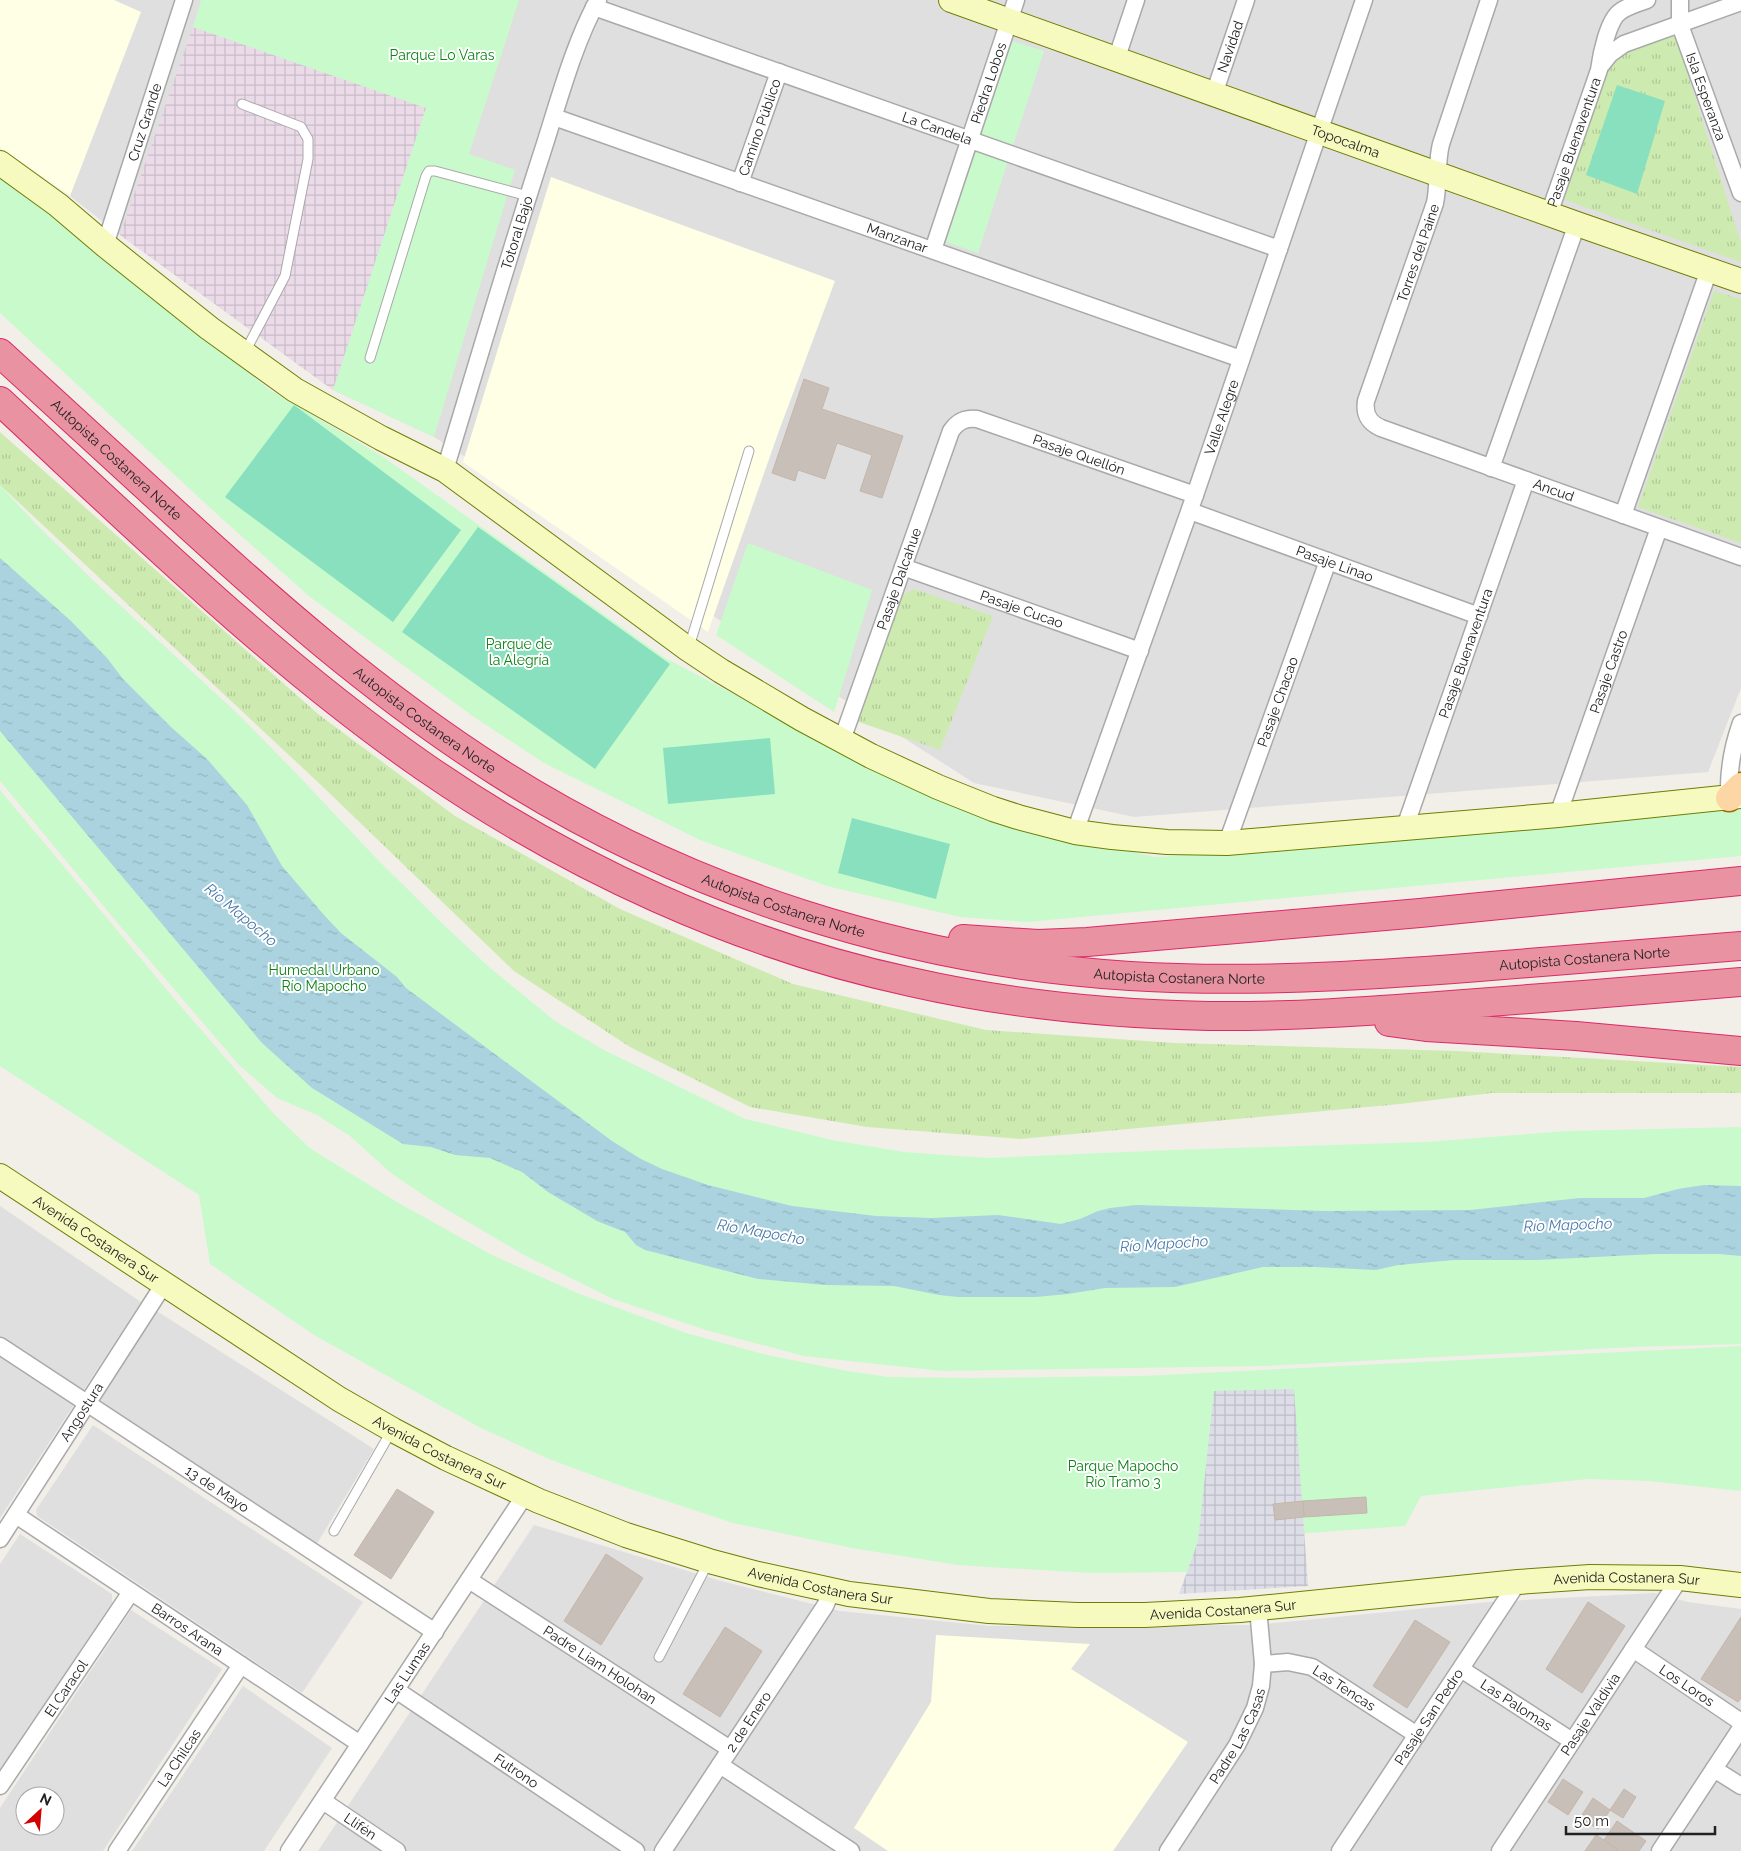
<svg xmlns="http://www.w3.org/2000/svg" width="1741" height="1851" font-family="Raleway,sans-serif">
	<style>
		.residential { fill: #e0dfdf; fill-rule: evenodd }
		.industrial { fill: url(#industrial-grid) }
		.education { fill: #ffffe5 }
		.grass { fill: url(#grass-tufts) }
		.park { fill: #c8facc }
		.pitch { fill: #88e0be }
		.plaza { fill: url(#plaza-grid) }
		.water { fill: url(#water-ripples) }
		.building { fill: #c7bfb8; stroke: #c4b6ab }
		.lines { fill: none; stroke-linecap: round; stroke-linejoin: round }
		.lane-casing { stroke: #a9a9a9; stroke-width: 11 }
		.street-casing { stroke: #a9a9a9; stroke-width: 19 }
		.secondary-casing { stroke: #707d05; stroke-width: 26 }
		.primary-casing { stroke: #a06b00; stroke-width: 29 }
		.highway-casing { stroke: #dc2a67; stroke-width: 30 }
		.lane { stroke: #fff; stroke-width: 9 }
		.street { stroke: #fff; stroke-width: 16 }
		.secondary { stroke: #f7fabf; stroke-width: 24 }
		.primary { stroke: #fcd6a4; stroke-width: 26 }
		.highway { stroke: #e892a2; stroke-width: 28 }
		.labels { text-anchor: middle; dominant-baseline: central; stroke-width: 4; stroke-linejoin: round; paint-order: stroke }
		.street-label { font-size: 14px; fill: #222; stroke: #fff }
		.park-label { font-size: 14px; fill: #0c8416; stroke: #fff }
		.water-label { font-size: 15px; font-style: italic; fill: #4a7aab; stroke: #fff }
	</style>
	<defs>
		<pattern id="industrial-grid" width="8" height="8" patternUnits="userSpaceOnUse" patternTransform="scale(1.25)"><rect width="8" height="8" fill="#ebdbe8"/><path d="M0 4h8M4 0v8" fill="none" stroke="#c9bcc7"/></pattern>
		<pattern id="grass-tufts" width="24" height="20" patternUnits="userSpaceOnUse" patternTransform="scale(1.25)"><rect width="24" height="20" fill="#cdebb0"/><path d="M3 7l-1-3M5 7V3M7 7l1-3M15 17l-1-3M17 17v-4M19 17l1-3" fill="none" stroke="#b0c997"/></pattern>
		<pattern id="plaza-grid" width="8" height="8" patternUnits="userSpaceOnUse" patternTransform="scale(1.25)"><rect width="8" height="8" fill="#dddde8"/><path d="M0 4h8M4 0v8" fill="none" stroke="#bdbdc7"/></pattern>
		<pattern id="water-ripples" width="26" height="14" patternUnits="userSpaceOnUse" patternTransform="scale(1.25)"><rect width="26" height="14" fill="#aad3df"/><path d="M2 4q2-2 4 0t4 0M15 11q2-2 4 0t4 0" fill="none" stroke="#92b5bf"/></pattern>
	</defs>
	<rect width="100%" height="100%" fill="#f2efe9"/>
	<!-- residential -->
	<g class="residential">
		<path d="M0,0H1741V688L1708,772L1134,817L974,783L434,437L333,390L120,235L70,196L0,148Z"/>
		<path d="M0,1206L141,1302L0,1518Z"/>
		<path d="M155,1310L374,1449L315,1547L95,1401Z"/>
		<path d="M93,1425L363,1602L302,1693L37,1516L36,1510Z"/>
		<path d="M534,1525L721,1581L840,1611L990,1626L1255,1625L1489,1602L1654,1593L1688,1602L1741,1609V1851H318Z"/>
		<path d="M20,1534L112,1594V1603L0,1769V1564Z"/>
		<path d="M131,1610L222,1669L103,1851H0V1808ZM25,1796H55V1826H25Z"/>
		<path d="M243,1686L332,1748L264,1851H132Z"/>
	</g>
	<!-- industrial -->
	<path class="industrial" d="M193,27L426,108L333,390L120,235Z"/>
	<!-- education -->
	<g class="education">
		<path d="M0,0H114L141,12L70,196L0,148Z"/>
		<path d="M551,177L835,281L780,428L708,632L463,462Z"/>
		<path d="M936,1635L1090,1644L1071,1669L1188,1742L1113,1851H888L854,1828L931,1702Z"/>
	</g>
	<!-- grass -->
	<g class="grass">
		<path d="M1675,34L1741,243V262L1562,199L1608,68L1626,49Z"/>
		<path d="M1714,291L1741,299V543L1638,507Z"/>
		<path d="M0,432L318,714L455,816L620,909L793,984L986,1030L1175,1043L1457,1051L1741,1067V1093H1492L1400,1104L1020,1139L867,1127L750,1107L630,1047L514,971L321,785L0,485Z"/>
		<path d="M914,589L993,616L940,750L856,721L901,596Z"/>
	</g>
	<!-- park -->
	<g class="park">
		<path d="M201,0H519L469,154L515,170L434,437L333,390L426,108L193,27Z"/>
		<path d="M1012,41L1044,51L978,253L946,242Z"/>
		<path d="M0,176L44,209L270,390L382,456L665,658L852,756L1008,823L1155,857L1342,844L1741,804V856L1027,922L960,917L827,886L700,840L544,763L474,717L310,597L220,517L0,313Z"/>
		<path d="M0,485L35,523L95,582L238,714L293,770L377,859L446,927L489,967L555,1021L604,1050L745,1119L832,1140L904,1152L987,1158L1172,1150L1426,1142L1566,1131L1741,1127V1344L1634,1347L1265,1366L942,1371L804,1356L706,1330L613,1299L524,1255L429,1199L391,1173L350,1136L317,1115L277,1098L238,1064L121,927L0,781Z"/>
		<path d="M748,543L872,590L834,712L716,635Z"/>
		<path d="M0,790L172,996L274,1114L311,1149L397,1202L492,1255L577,1293L686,1333L767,1355L847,1371L888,1377L973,1378L1142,1376L1741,1346V1491L1649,1481L1588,1479L1421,1496L1405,1526L1198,1541L1187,1572L1090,1573L958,1565L852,1548L733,1523L627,1488L549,1459L477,1426L314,1335L210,1264L199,1195L0,1066Z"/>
	</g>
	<!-- pitch -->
	<g class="pitch">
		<path d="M1617,85L1665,101L1637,194L1586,175Z"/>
		<path d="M294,405L461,530L393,622L225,497Z"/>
		<path d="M478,527L670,664L595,769L402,632Z"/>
		<path d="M770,738L775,794L668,804L663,748Z"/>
		<path d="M852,818L950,844L936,899L838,873Z"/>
	</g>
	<!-- plaza -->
	<path class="plaza" d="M1294,1389L1308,1586L1179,1594L1198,1541L1214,1391Z"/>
	<!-- water -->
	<path class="water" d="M0,558L71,621L107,658L123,679L171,727L207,759L247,805L282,866L324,915L341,933L397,977L406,988L612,1141L641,1159L662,1169L708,1185L792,1206L876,1216L931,1218L998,1215L1061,1224L1080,1219L1098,1211L1110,1208L1137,1205L1326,1211L1470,1210L1580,1198H1644L1678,1189L1704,1185L1741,1186V1256L1719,1254H1654L1538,1260H1454L1398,1265L1376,1270L1315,1267H1263L1175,1287L1105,1288L1068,1294L1036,1297H958L939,1295L894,1286L825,1285L758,1279L645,1250L636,1245L625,1232L597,1221L548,1192L522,1172L490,1158L455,1155L431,1147L403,1144L312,1088L262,1043L0,731Z"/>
	<!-- building -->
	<g class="building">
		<path d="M804,379L829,388L822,409L903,436L882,498L860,491L872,455L837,443L825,479L798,470L795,481L772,473Z"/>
		<path d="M397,1489L434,1512L391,1579L354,1555Z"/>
		<path d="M1366,1497L1367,1513L1304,1517L1303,1501Z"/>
		<path d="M1303,1501L1304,1517L1275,1520L1273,1504Z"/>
		<path d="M606,1554L643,1578L601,1645L564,1621Z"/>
		<path d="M1588,1602L1625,1626L1582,1693L1546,1669Z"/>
		<path d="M1741,1617V1698L1738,1702L1701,1679Z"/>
		<path d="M1415,1620L1450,1642L1407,1708L1373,1686Z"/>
		<path d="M725,1627L762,1651L720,1717L683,1694Z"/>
		<path d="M1563,1779L1583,1792L1568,1815L1548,1802Z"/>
		<path d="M1624,1789L1636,1797L1623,1818L1610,1810Z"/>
		<path d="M1593,1798L1610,1810L1598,1829L1580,1818Z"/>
		<path d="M1617,1821L1646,1841L1639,1851H1619L1604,1840Z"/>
		<path d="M1596,1835L1604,1840L1619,1851H1585Z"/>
	</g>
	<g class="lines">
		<!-- lane casing -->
		<g class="lane-casing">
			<g id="lane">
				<path d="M242,104L301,127L308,139V159L285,276L245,352"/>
				<path d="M370,358L426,176L429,171H435L528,196"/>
				<path d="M689,647L749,451"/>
				<path d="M334,1531L392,1430"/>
				<path d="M659,1657L709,1561"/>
			</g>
		</g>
		<!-- street casing -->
		<g class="street-casing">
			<g id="street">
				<path id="s1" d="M1489,0L1441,144C1436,164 1439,184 1435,203L1366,401C1364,414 1369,423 1381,428L1741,557"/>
				<path id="s2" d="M1680,0V25L1741,193"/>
				<path id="s3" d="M594,7L1279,249"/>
				<path d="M1116,60L1136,0"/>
				<path d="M1602,64L1610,54L1624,44L1741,2"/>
				<path id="s4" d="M1214,94L1246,0"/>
				<path id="s5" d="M554,117L1241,359"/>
				<path id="s6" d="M740,183L779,72"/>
				<path id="s7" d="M1549,214L1599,70C1601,55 1608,19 1621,11C1628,6 1638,3 1647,0"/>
				<path id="s8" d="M105,245L184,0"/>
				<path id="s9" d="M933,250L1016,0"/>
				<path d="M1491,468L1577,224"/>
				<path id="s10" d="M445,470C477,364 508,258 542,153C558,104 573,45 598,0"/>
				<path id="s11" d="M1190,511L1479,616"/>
				<path d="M1623,515L1709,270"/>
				<path id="s12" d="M903,567L1140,651"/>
				<path id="s13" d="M842,740L951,431C958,421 965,418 977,419L1195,495"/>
				<path d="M1729,798C1728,771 1732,748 1741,723"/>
				<path id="s14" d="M1558,815L1659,528"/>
				<path id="s15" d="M1405,827L1526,480"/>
				<path id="s16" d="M1075,832L1195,495L1364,0"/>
				<path id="s17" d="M1227,843L1328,561"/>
				<path id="s18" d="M0,1346L435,1632"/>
				<path id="s19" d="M16,1515L360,1744"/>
				<path id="s20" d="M0,1539L164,1284"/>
				<path id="s21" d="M469,1580L730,1749"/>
				<path id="s22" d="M1633,1649L1741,1722"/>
				<path id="s23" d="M1263,1664L1288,1662L1312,1667L1417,1735"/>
				<path id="s24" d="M1461,1669L1572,1741"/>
				<path id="s25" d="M396,1690L636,1851"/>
				<path d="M720,1765L851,1851"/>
				<path d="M1714,1769L1741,1786"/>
				<path id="s26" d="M0,1786L131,1592"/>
				<path id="s27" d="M323,1801L397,1851"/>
				<path id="s28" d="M117,1851L241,1665"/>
				<path id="s29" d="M289,1851L525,1495"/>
				<path id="s30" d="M663,1851L825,1606L832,1590"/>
				<path id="s31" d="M1168,1851L1237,1745L1255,1708L1261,1686L1263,1664L1258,1608"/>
				<path id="s32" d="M1340,1851L1518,1582"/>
				<path id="s33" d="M1500,1851L1680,1578"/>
				<path d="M1660,1851L1741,1728"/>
			</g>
		</g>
		<!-- secondary casing -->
		<g class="secondary-casing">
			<g id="secondary">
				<path id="s34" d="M951,0L1577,224L1741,281"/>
				<path d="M0,163L58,205L105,245L209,328L295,390L381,438L445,470L688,649L721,671L802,719L871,756L938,787L993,809L1018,817L1075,832L1112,837L1167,842L1227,843L1558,815L1741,796"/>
				<path id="s35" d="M0,1176L339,1399L393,1430L446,1458L539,1501L626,1535L709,1561L758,1574L849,1594L989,1611L1077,1615H1145L1240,1610L1518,1582L1590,1577L1680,1578L1741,1585"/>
			</g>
		</g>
		<!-- primary casing -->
		<g class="primary-casing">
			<path id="primary" d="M1729,798L1741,786"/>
		</g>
		<!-- highway casing -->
		<g class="highway-casing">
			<g id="highway">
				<path id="s36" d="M0,353C55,403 110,454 165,504C269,600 377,695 498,772C687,892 906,962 1130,976C1246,983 1363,976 1479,967C1567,960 1654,953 1741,946"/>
				<path d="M0,401C137,528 273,662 426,768C570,867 739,945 911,982C1008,1004 1109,1014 1209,1016C1290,1017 1371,1011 1451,1005C1548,998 1644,990 1741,982"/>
				<path d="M963,939L1038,944L1087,942L1420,913L1741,881"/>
				<path d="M1389,1022L1426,1027L1576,1036L1741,1051"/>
			</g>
		</g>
		<!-- lane -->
		<use href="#lane" class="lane"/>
		<!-- street -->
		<use href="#street" class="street"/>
		<!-- secondary -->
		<use href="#secondary" class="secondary"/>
		<!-- primary -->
		<use href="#primary" class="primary"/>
		<!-- highway -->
		<use href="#highway" class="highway"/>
	</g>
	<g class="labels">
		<!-- street labels -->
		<g class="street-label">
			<text stroke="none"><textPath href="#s4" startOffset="50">Navidad</textPath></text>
			<text stroke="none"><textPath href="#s9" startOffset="176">Piedra Lobos</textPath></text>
			<text stroke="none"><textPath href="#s2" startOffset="101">Isla Esperanza</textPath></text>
			<text stroke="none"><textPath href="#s8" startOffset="129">Cruz Grande</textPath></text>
			<text stroke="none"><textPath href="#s6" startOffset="59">Camino Público</textPath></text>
			<text stroke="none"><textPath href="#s3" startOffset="364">La Candela</textPath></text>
			<text stroke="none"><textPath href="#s34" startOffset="419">Topocalma</textPath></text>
			<text stroke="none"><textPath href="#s7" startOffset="76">Pasaje Buenaventura</textPath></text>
			<text stroke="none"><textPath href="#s10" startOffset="248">Totoral Bajo</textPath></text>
			<text stroke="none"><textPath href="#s5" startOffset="364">Manzanar</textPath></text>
			<text transform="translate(1418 253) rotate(-71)">Torres del Paine</text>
			<text stroke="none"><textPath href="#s16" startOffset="440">Valle Alegre</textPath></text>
			<text stroke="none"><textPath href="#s13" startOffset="466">Pasaje Quellón</textPath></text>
			<text stroke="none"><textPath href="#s36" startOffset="158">Autopista Costanera Norte</textPath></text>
			<text stroke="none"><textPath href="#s1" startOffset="638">Ancud</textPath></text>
			<text stroke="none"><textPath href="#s11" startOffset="154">Pasaje Linao</textPath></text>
			<text stroke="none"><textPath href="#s13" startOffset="171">Pasaje Dalcahue</textPath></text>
			<text stroke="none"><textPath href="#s12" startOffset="126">Pasaje Cucao</textPath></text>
			<text stroke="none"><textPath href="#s15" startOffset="184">Pasaje Buenaventura</textPath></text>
			<text stroke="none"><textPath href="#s14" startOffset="152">Pasaje Castro</textPath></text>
			<text stroke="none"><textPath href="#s17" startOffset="150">Pasaje Chacao</textPath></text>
			<text stroke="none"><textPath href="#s36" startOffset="562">Autopista Costanera Norte</textPath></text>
			<text stroke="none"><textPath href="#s36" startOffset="968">Autopista Costanera Norte</textPath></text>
			<text stroke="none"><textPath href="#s36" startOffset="1778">Autopista Costanera Norte</textPath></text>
			<text stroke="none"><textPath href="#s36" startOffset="1372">Autopista Costanera Norte</textPath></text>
			<text stroke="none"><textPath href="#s35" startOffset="115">Avenida Costanera Sur</textPath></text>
			<text stroke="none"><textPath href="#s20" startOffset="151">Angostura</textPath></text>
			<text stroke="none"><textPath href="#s35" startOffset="520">Avenida Costanera Sur</textPath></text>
			<text stroke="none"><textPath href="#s18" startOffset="260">13 de Mayo</textPath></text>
			<text stroke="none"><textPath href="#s35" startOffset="1735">Avenida Costanera Sur</textPath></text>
			<text stroke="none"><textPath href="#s35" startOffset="925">Avenida Costanera Sur</textPath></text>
			<text stroke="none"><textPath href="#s35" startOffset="1330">Avenida Costanera Sur</textPath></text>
			<text stroke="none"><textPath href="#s19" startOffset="206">Barros Arana</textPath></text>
			<text stroke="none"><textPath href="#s21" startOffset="156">Padre Liam Holohan</textPath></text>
			<text stroke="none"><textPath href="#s29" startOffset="214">Las Lumas</textPath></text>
			<text stroke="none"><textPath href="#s22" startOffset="65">Los Loros</textPath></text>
			<text stroke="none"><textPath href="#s23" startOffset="88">Las Tencas</textPath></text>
			<text stroke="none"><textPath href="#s26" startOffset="118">El Caracol</textPath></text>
			<text stroke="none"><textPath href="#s24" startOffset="66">Las Palomas</textPath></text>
			<text stroke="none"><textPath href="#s33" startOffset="164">Pasaje Valdivia</textPath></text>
			<text stroke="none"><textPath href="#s32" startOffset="161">Pasaje San Pedro</textPath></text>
			<text stroke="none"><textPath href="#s30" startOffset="155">2 de Enero</textPath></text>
			<text stroke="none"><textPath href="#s31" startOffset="135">Padre Las Casas</textPath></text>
			<text stroke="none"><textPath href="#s28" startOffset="112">La Chilcas</textPath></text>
			<text stroke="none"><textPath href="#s25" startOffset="145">Futrono</textPath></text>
			<text stroke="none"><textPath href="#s27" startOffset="45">Llifén</textPath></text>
		</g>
		<!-- park labels -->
		<g class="park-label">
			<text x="442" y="55">Parque Lo Varas</text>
			<text x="519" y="644">Parque de<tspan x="519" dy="16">la Alegría</tspan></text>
			<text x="324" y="970">Humedal Urbano<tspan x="324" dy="16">Río Mapocho</tspan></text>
			<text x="1123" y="1466">Parque Mapocho<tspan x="1123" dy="16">Río Tramo 3</tspan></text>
		</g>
		<!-- water labels -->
		<g class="water-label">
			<text transform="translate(241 915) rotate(40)">Río Mapocho</text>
			<text transform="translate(1568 1225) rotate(-2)">Río Mapocho</text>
			<text transform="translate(761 1232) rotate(10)">Río Mapocho</text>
			<text transform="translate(1164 1244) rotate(-4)">Río Mapocho</text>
		</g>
	</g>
	<!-- north arrow -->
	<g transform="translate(40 1811) rotate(26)"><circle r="24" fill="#ffffff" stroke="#a7a7a7"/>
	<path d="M0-4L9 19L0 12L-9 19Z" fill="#d40000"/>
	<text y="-8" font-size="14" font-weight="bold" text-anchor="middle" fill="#222222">N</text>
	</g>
	<!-- scale -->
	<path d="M1566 1826v8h149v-8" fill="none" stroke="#222222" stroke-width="2.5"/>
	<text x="1574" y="1826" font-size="15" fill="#222222" stroke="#ffffff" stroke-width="4" paint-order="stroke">50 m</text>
</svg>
